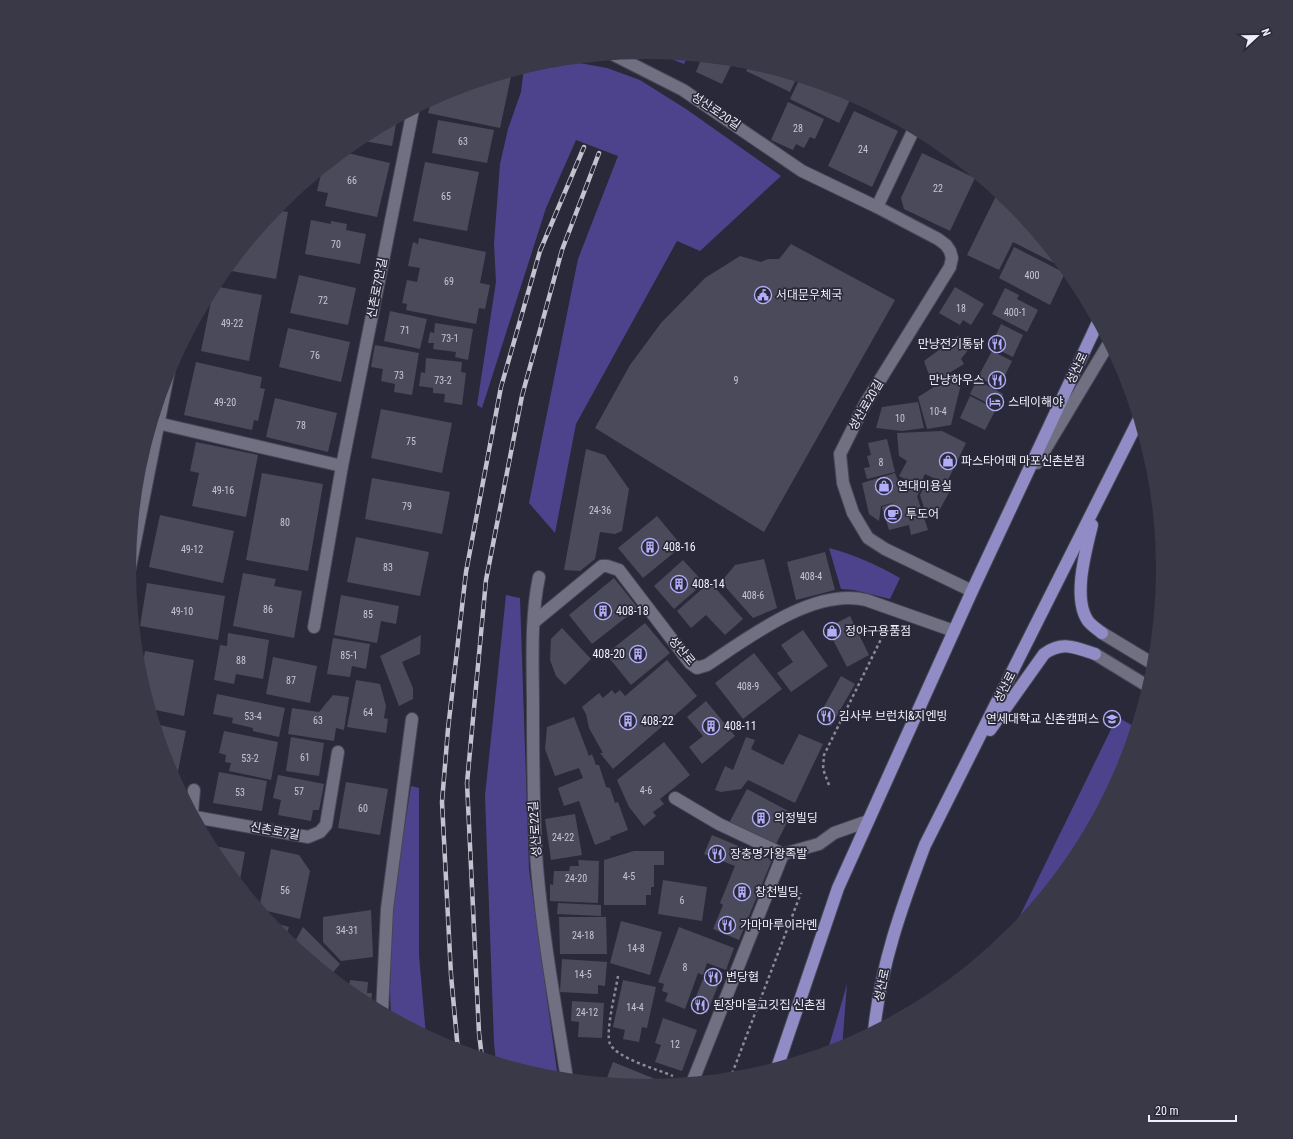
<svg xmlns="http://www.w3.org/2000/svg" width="1293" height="1139" font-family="'Roboto Condensed','Noto Sans KR',sans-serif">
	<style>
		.green { fill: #4d438c }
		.building { fill: #4b4a5b }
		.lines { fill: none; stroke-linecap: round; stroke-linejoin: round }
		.minor-casing { stroke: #474654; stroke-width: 14 }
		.major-casing { stroke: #474654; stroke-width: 14 }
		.path { stroke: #8b8a98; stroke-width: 2.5; stroke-dasharray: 3 3; stroke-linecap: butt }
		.minor { stroke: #707082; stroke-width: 12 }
		.major { stroke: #918cc6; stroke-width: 12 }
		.rail-casing { stroke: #c3c3cf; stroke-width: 4.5 }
		.rail { stroke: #2a2939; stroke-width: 3; stroke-dasharray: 9; stroke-linecap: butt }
		.labels { text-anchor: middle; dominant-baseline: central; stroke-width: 3.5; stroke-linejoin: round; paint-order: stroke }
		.number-label { font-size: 10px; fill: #c6c6d2 }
		.street-label { font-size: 12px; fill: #efeffa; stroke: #2a2939 }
		.poi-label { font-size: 12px; fill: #efeffa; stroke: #2a2939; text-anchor: start }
	</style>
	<rect width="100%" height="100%" fill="#2a2939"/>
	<!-- green -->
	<g class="green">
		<path d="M656,53L688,56L684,64Z"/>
		<path d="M563,60L607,68L640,80L686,109L781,176L700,251L677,241L576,424L555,533L529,503L578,259L618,156L576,140L546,208L482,408L477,405L496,282L494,244L500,164L508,129L521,92L524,68L546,62Z"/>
		<path d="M829,548C853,554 879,566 900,578L890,599L854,590L841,589Z"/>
		<path d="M506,595L520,598L529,869L558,1078L545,1077L496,1062L494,1043L485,796Z"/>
		<path d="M1117,717L1137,728L1125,768L1077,857L1009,938Z"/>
		<path d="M411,786L419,788V955L426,1036L391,1017L390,989L393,900Z"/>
		<path d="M847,984L842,1048L827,1053Z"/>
	</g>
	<!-- building -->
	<g class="building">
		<path d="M702,57L733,61L722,84L696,72Z"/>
		<path d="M750,63L797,77L790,92L746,71Z"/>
		<path d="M512,72L500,128L428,113L431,101L449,91Z"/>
		<path d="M800,78L841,90L852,96L839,123L790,99Z"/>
		<path d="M788,102L824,119L815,139L810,137L804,148L796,144L793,150L771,140Z"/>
		<path d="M854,111L898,131L872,187L828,166Z"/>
		<path d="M397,119L392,146L358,140L359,139Z"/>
		<path d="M438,120L494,130L487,163L432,153Z"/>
		<path d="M930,137L934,139L943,147L928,140Z"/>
		<path d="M343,152L390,163L377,217L325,206L328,193L317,191L322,170Z"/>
		<path d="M922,153L975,178L950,231L904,209L901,198Z"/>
		<path d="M425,162L479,172L467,231L413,221Z"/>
		<path d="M998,192L1013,204L1066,269L1013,242L999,270L967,255Z"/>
		<path d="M276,210L288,212L276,279L226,270Z"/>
		<path d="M311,220L331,224V221L347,224L346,230L366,234L360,264L305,254Z"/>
		<path d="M419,238L486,252L480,283L490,285L485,309L479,308L476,324L406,310L407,304L402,303L407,280L417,282L420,268L408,266L413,242L418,244Z"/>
		<path d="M791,244L895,300L764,532L595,428L630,365L661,323L705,278L740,256L761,262L768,259H779Z"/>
		<path d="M1014,247L1065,273L1050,305L999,278Z"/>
		<path d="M299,275L356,288L348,325L290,313Z"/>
		<path d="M214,286L262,295L249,361L201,351Z"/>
		<path d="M955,287L984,304L971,325L963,320L960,325L939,313Z"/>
		<path d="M1005,288L1019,295L1017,299L1038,310L1027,332L992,314Z"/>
		<path d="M390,311L427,319L420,349L384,341Z"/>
		<path d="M435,323L473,329L468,360L455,357L456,352L433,349L434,343H428L430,332L434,333Z"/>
		<path d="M1001,324L1023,335L1013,357L991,346Z"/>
		<path d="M288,328L350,342L341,382L279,367Z"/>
		<path d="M958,336L973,344L961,359L964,364L946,375L947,378L932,383L924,361Z"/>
		<path d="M375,345L419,353L412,395L394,392L395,384L381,381L383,369L371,367Z"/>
		<path d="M992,351L1012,361L999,388L978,377Z"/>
		<path d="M426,358L462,362L461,372L466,373L462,405L444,402L445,394L433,393V388L419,386L421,372L425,373Z"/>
		<path d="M196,362L262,377L260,388L265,389L258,421L254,420L252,430L184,415Z"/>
		<path d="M962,380L951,425L927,429L918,397L934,387Z"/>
		<path d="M977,380L1003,394L997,408L970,394Z"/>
		<path d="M970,396L996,409L985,430L960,418Z"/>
		<path d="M275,398L337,413L328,452L266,437Z"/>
		<path d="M918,402L924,428L902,431L876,428L882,407Z"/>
		<path d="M381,409L452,423L442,473L371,458Z"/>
		<path d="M942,431L966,443L946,484L925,474L919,486L899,476L907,461L899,456L897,433Z"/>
		<path d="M887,439L895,472L867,479L864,468L870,467L867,456L871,455L868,443Z"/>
		<path d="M196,442L258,455L246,517L192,506L199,473L190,471Z"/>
		<path d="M586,449L605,455L629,489L622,531L615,534L600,532L595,559L580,571L564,570Z"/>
		<path d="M262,473L323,484L308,571L246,560Z"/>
		<path d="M895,473L899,483L921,489L917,496L928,530L911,535L909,525L889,530L882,507L896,502L881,506L879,521L869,514L862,483Z"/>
		<path d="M372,478L450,492L442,534L365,519Z"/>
		<path d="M928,479L950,491L935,518L926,514L920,495Z"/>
		<path d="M160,515L234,531L223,583L149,567Z"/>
		<path d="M657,516L682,546L643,578L618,548Z"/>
		<path d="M356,537L429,552L420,596L347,582Z"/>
		<path d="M825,552L835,590L796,600L787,562Z"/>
		<path d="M764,559L777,608L753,618L721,582L735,565Z"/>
		<path d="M683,560L704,583L674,609L654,586Z"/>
		<path d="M243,573L276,579L274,586L302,591L294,638L233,626Z"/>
		<path d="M614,578L638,608L592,644L569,615Z"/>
		<path d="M710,582L743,619L725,635L706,615L691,628L677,611Z"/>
		<path d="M147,583L225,596L218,640L140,626Z"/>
		<path d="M341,595L399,606L396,624L381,621L377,643L334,635Z"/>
		<path d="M850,616L869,655L847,667L827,628Z"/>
		<path d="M645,623L670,653L631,685L606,654Z"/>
		<path d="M562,628L591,659L565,685L556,676L550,660L551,639Z"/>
		<path d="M803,630L828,666L791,692L777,673L793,662L781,645Z"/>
		<path d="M228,633L269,640L263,679L236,674L234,684L214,680L220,645L227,646Z"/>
		<path d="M421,635L420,654L402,662L413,688V699L399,706L380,656Z"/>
		<path d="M333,638L370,644L366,669L352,666L350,677L327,674Z"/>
		<path d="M145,651L194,660L184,716L151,709L141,676Z"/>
		<path d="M754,653L782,689L743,719L715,683Z"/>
		<path d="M273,657L317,666L310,703L266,694Z"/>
		<path d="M667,660L697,696L613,769L600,753H603L589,728L586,714L582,707L599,693L603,698L612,690L615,694L620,690L625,696Z"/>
		<path d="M841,676L855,684L831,726L817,719Z"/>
		<path d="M356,680L380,684L386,706L384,718L388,719L386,733L347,727Z"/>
		<path d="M217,694L285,708L279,737L253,731V728L232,723L233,718L213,714Z"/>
		<path d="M333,695L349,697L344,730L336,728L334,741L288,734L292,708L319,712Z"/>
		<path d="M706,701L735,736L702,764L689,747L703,736L687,717Z"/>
		<path d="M574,717L589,756L592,754L596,765H599L606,787L610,788L615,803L618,802L628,830L610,837L611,839L595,845L579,801L564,806L558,788L583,778L579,768L555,776L545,749L547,727Z"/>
		<path d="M155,724L186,731L176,781L168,767Z"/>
		<path d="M224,731L278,742L271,780L229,771L231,763L225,762L226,755L219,753Z"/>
		<path d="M799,734L823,744L795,803L748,780L741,789L721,792L715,790L725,766L733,770L746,737L755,740L751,749L783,765Z"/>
		<path d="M291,737L324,743L319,776L286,771Z"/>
		<path d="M664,742L690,775L660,799L664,804L653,812L656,816L644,826L629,807L617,780Z"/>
		<path d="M219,772L267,781L262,811L213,803Z"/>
		<path d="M278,775L324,784L319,810H313L311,821L278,815L281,800L273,798Z"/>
		<path d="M346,782L388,789L380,835L338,828Z"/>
		<path d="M747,789L792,813L775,846L729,823Z"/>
		<path d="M575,814L582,855L551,860L545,819Z"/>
		<path d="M712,835L772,860L739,940L713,929L723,905L720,903L735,866L704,854Z"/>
		<path d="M210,845L245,852L239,885L216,857Z"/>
		<path d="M271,849L299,855L310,871L300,919L259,909Z"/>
		<path d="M634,851H664V865H654V887H651V895H646V905H604V860Z"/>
		<path d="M578,860L599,861L598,903L550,901V884L553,885L554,871H569L570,866H579Z"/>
		<path d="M663,880L707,887L702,921L658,914Z"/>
		<path d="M558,903L601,905V916L557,914Z"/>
		<path d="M371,910L373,957L341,961L323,942V917Z"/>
		<path d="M559,917H606L607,954H560Z"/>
		<path d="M621,921L662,932L650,975L610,963Z"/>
		<path d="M270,922L289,927L285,939L280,935Z"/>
		<path d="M303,927L340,964L330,976L293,945Z"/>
		<path d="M679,927L734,948L726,970L707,963L703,975L698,973L685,1009L665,1001L668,993L662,991L664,984L658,982Z"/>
		<path d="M562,959L607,962L605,986L598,985V994L560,992Z"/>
		<path d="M711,968L723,973L707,1013L692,1007L703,979L706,980Z"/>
		<path d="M350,980L368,982L367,993H372L371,1006L359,1000L340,985H349Z"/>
		<path d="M623,980L656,987L647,1028L642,1027L639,1042L623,1039L625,1030L613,1027Z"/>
		<path d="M572,1001L604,1003L602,1038L578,1037L579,1022L571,1021Z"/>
		<path d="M663,1018L697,1030L682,1071L655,1062L661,1045L655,1043Z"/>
		<path d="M613,1062L670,1085L646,1087L605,1083Z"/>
	</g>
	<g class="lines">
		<!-- minor casing -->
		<g class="minor-casing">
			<g id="minor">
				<path d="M614,55L683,90L802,171L877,207L938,239L946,245L950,251L952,258L950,267L865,404L840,454L843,483L853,513L868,538L885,549L972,591"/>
				<path d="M877,207L914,129"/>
				<path d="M153,422L342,466"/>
				<path d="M1037,463L1109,343"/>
				<path d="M129,572L169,370"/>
				<path d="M539,577C530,620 533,666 533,710C533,762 533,814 537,867C543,938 556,1009 567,1079"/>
				<path d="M534,622L602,566H607L619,570L690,663L697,668L707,665C748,638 814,587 866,600L954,631"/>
				<path d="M314,627L342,466L413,110"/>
				<path d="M1102,633L1155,665"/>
				<path d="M1095,654L1149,687"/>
				<path d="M675,798L719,824L783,854"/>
				<path d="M192,812L194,790"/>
				<path d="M195,817L308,837L320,832L326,825L338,752"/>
				<path d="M382,1012L387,909L412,719"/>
				<path d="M692,1083L783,854L819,844L834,833L868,821"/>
			</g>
		</g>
		<!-- major casing -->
		<g class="major-casing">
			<g id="major">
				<path d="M1092,525C1086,550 1072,598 1088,621C1092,626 1097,629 1102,633"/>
				<path d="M990,730L1044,654C1062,641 1075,647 1095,654"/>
				<path d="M874,1032C880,967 902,906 925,845L1139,419"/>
				<path d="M777,1068L838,888L972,591L1098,322"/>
			</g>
		</g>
		<!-- path -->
		<g class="path">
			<path d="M829,785L823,769L824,755L886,629"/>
			<path d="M618,976C616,990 605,1032 610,1044C618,1059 657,1069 673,1076"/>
			<path d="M730,1079L801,893"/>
		</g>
		<!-- minor -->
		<use href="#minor" class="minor"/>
		<!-- major -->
		<use href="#major" class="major"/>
		<!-- rail casing -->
		<g class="rail-casing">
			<g id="rail">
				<path d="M458,1051L451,975L442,802L448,729L466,572L501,387L540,251L584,147"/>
				<path d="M482,1058L479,1033L467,783L486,580L522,396L562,250L599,153"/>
			</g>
		</g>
		<!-- rail -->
		<use href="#rail" class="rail"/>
	</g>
	<!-- icons -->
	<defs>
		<g id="civic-ring" transform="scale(0.9)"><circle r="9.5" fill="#2a2939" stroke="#b2adf9" stroke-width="1.5"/><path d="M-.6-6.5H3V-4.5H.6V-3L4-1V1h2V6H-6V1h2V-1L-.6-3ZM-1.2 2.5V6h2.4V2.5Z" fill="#b2adf9"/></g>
		<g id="restaurant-ring" transform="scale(0.9)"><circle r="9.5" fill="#2a2939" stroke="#b2adf9" stroke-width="1.5"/><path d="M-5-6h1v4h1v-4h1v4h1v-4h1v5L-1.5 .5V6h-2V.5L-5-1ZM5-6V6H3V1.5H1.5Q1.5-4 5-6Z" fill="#b2adf9"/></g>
		<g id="hotel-ring" transform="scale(0.9)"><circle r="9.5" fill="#2a2939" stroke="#b2adf9" stroke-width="1.5"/><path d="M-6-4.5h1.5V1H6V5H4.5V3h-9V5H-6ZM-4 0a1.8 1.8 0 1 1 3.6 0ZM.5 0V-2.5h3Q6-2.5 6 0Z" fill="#b2adf9"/></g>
		<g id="shop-ring" transform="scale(0.9)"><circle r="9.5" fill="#2a2939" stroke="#b2adf9" stroke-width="1.5"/><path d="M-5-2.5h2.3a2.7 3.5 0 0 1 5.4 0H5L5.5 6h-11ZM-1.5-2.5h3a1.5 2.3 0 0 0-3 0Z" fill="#b2adf9"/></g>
		<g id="cafe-ring" transform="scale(0.9)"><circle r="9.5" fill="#2a2939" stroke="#b2adf9" stroke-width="1.5"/><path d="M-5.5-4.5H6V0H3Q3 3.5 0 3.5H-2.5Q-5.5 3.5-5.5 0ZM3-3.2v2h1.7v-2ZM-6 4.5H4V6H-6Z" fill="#b2adf9"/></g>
		<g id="building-ring" transform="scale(0.9)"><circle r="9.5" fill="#2a2939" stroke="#b2adf9" stroke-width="1.5"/><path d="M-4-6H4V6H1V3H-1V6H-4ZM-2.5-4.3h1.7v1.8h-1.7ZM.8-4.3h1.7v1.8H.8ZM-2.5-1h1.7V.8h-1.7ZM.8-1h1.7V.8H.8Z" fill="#b2adf9"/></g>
		<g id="university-ring" transform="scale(0.9)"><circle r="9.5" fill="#2a2939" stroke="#b2adf9" stroke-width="1.5"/><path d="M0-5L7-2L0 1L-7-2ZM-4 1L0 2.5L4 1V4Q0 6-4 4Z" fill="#b2adf9"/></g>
	</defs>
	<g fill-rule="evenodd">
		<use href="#civic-ring" x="763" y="295"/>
		<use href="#restaurant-ring" x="997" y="344"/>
		<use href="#restaurant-ring" x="997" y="380"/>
		<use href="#hotel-ring" x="995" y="402"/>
		<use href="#shop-ring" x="948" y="461"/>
		<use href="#shop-ring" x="884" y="486"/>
		<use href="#cafe-ring" x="893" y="514"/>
		<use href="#building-ring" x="650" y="547"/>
		<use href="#building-ring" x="679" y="584"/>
		<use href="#building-ring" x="603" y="611"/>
		<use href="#shop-ring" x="832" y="631"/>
		<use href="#building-ring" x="638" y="654"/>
		<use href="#restaurant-ring" x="826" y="716"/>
		<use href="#university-ring" x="1112" y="719"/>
		<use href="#building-ring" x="628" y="721"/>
		<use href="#building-ring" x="711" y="726"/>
		<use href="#building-ring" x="761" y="818"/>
		<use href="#restaurant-ring" x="717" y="854"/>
		<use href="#building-ring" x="742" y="892"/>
		<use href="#restaurant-ring" x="727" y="925"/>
		<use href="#restaurant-ring" x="713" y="977"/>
		<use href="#restaurant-ring" x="700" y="1005"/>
	</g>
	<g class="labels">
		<!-- number labels -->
		<g class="number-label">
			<text x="798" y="128">28</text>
			<text x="463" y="141">63</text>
			<text x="863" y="149">24</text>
			<text x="352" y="180">66</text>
			<text x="938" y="188">22</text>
			<text x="446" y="196">65</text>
			<text x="336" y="244">70</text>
			<text x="1032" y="275">400</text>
			<text x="449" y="281">69</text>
			<text x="323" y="300">72</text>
			<text x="961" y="308">18</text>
			<text x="1015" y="312">400-1</text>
			<text x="232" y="323">49-22</text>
			<text x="405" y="330">71</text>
			<text x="450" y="338">73-1</text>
			<text x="315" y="355">76</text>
			<text x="399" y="375">73</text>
			<text x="443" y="380">73-2</text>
			<text x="736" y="380">9</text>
			<text x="225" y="402">49-20</text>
			<text x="938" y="411">10-4</text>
			<text x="900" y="418">10</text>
			<text x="301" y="425">78</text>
			<text x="411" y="441">75</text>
			<text x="881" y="462">8</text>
			<text x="223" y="490">49-16</text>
			<text x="407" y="506">79</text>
			<text x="600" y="510">24-36</text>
			<text x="285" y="522">80</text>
			<text x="192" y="549">49-12</text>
			<text x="388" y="567">83</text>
			<text x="811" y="576">408-4</text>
			<text x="753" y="595">408-6</text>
			<text x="268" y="609">86</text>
			<text x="182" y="611">49-10</text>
			<text x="368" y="614">85</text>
			<text x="349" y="655">85-1</text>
			<text x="241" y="660">88</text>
			<text x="291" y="680">87</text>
			<text x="748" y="686">408-9</text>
			<text x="368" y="712">64</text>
			<text x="253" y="716">53-4</text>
			<text x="318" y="720">63</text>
			<text x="305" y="757">61</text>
			<text x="250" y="758">53-2</text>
			<text x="646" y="790">4-6</text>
			<text x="299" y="791">57</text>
			<text x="240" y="792">53</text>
			<text x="363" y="808">60</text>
			<text x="563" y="837">24-22</text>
			<text x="629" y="876">4-5</text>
			<text x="576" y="878">24-20</text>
			<text x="285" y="890">56</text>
			<text x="682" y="900">6</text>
			<text x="347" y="930">34-31</text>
			<text x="583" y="935">24-18</text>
			<text x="636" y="948">14-8</text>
			<text x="685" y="967">8</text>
			<text x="583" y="974">14-5</text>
			<text x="635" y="1007">14-4</text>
			<text x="587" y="1012">24-12</text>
			<text x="675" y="1044">12</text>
		</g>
		<!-- street labels -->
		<g class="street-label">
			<text transform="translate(716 111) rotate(34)">성산로20길</text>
			<text transform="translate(377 288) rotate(-79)">신촌로7안길</text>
			<text transform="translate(1077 368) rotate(-65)">성산로</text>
			<text transform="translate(866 405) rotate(-60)">성산로20길</text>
			<text transform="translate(682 651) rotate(50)">성산로</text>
			<text transform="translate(1005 687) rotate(-63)">성산로</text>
			<text transform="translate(535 829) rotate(-94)">성산로22길</text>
			<text transform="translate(275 831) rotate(10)">신촌로7길</text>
			<text transform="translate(882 985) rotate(-78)">성산로</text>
		</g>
		<!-- poi labels -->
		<g class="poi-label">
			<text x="776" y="295">서대문우체국</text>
			<text x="984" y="344" text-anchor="end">만냥전기통닭</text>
			<text x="984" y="380" text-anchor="end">만냥하우스</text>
			<text x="1008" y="402">스테이해야</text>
			<text x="961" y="461">파스타어때 마포신촌본점</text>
			<text x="897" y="486">연대미용실</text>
			<text x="906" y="514">투도어</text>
			<text x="663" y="547">408-16</text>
			<text x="692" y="584">408-14</text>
			<text x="616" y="611">408-18</text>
			<text x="845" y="631">정야구용품점</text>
			<text x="625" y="654" text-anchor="end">408-20</text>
			<text x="839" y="716">김사부 브런치&amp;지엔빙</text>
			<text x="1099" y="719" text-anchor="end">연세대학교 신촌캠퍼스</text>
			<text x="641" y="721">408-22</text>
			<text x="724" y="726">408-11</text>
			<text x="774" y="818">의정빌딩</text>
			<text x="730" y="854">장충명가왕족발</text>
			<text x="755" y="892">창천빌딩</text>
			<text x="740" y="925">가마마루이라멘</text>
			<text x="726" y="977">변당협</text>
			<text x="713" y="1005">된장마을고깃집 신촌점</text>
		</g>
	</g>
	<!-- crop -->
	<path d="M0 0H1293V1139H0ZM136 569a510 510 0 1 1 1020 0a510 510 0 1 1-1020 0Z" fill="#3a3948" fill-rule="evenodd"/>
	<!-- north arrow -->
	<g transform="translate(1257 36) rotate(68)" stroke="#2a2939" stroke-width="3" paint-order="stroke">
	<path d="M0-3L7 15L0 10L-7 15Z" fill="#efeffa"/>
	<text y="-6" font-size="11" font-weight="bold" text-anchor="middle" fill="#efeffa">N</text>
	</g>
	<!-- scale -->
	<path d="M1149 1115v6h87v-6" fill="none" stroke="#efeffa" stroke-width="2"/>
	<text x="1155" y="1115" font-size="12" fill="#efeffa" stroke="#2a2939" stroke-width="3" paint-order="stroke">20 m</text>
</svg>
